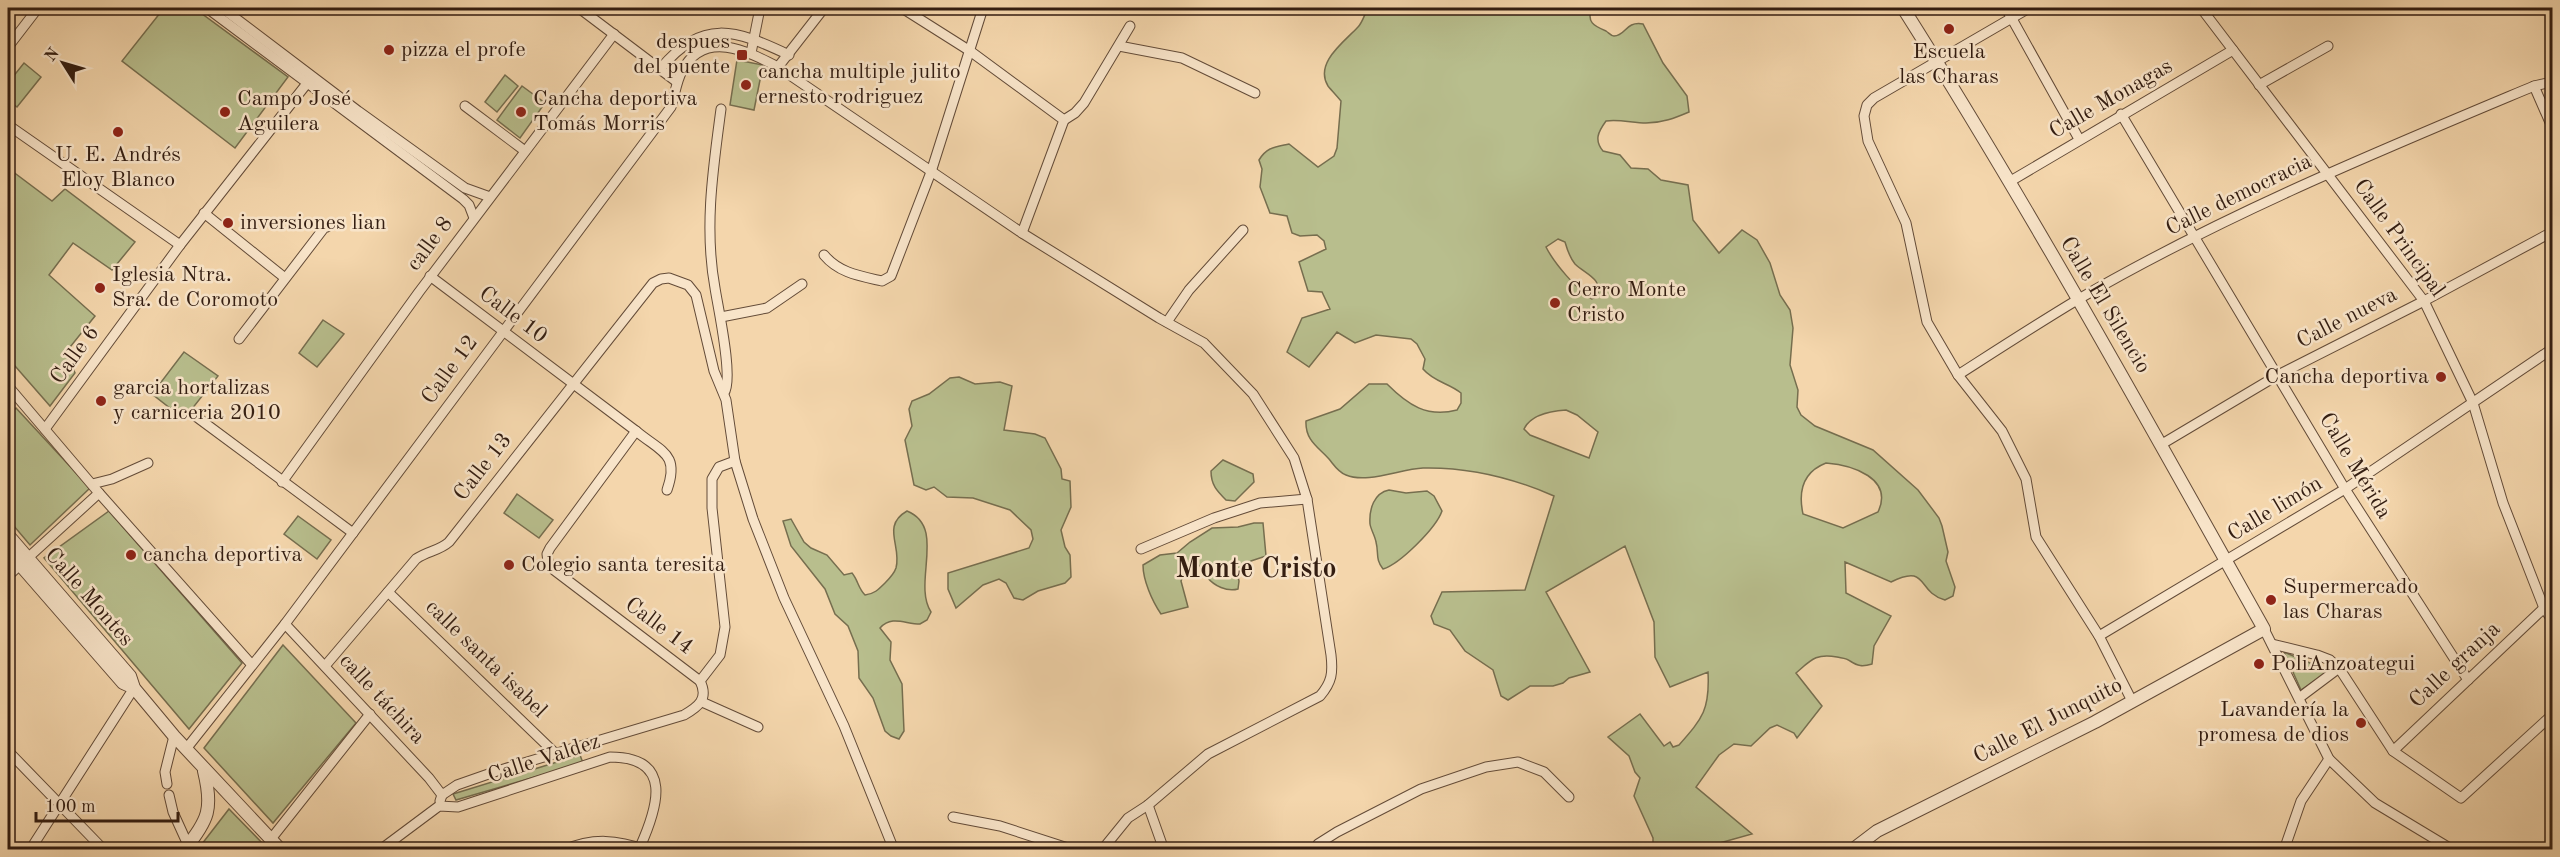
<svg xmlns="http://www.w3.org/2000/svg" width="2560" height="857" font-family="'Old Standard TT',serif">
	<style>
		.green { fill: #b8be8d; stroke: #766e4f; stroke-width: 1.5; fill-rule: evenodd }
		.lines { fill: none; stroke-linecap: round; stroke-linejoin: round }
		.minor-casing { stroke: #634b38; stroke-width: 11 }
		.tertiary-casing { stroke: #634b38; stroke-width: 14 }
		.minor { stroke: #f8e4c9; stroke-width: 9 }
		.tertiary { stroke: #f8e4c9; stroke-width: 12 }
		.poi-dot { fill: #8f2418; stroke: #f8e4c9; stroke-width: 2 }
		.labels { text-anchor: middle; dominant-baseline: central; stroke-width: 5; stroke-linejoin: round; paint-order: stroke }
		.poi-label { font-size: 22px; fill: #331d11; stroke: #f8e4c9; text-anchor: start }
		.street-label { font-size: 22px; fill: #331d11; stroke: #f8e4c9 }
		.district-label { font-size: 28px; font-weight: bold; fill: #331d11; stroke: #f8e4c9 }
	</style>
	<rect width="100%" height="100%" fill="#f4d6ac"/>
	<filter id="stains"><feTurbulence type="fractalNoise" baseFrequency=".00333" numOctaves="4"/><feColorMatrix values="0 0 0 0 .2 0 0 0 0 .09 0 0 0 0 .02 0 0 0 .5 -.17"/></filter>
	<radialGradient id="worn" r=".72"><stop offset=".6" stop-color="#630" stop-opacity="0"/><stop offset="1" stop-color="#630" stop-opacity=".3"/></radialGradient>
	<!-- green -->
	<g class="green">
		<path d="M164,8H194L288,77L235,148L122,61Z"/>
		<path d="M1366,8H1592C1586,22 1594,26 1606,31C1609,33 1611,36 1614,36C1626,36 1625,21 1643,24L1663,63L1687,96L1689,112C1675,118 1662,123 1646,123C1633,123 1619,119 1606,121C1598,132 1594,140 1603,151L1620,155L1631,168L1648,169L1661,180L1688,185L1693,220L1719,253L1742,230L1757,240L1770,263L1780,295L1790,310L1793,328L1790,365L1798,390L1797,407L1801,415L1815,426L1873,450L1918,490L1939,518L1942,526L1948,552L1946,561L1955,587L1953,596L1945,600C1916,592 1929,563 1891,582L1845,562L1846,593L1891,616L1874,646L1872,664C1862,667 1858,666 1850,661C1847,658 1841,658 1837,657C1816,653 1811,660 1796,673L1822,706L1797,738L1794,733L1777,725L1770,728L1751,746L1734,744L1719,755L1696,787L1752,834L1709,846L1707,849H1653V838L1634,796L1640,778L1635,772L1629,756L1608,737L1640,714L1664,746L1670,742L1673,747L1679,745C1703,718 1710,709 1708,672L1670,687L1655,657L1654,622L1625,546L1546,592L1590,672L1569,678L1563,683L1553,686H1530L1508,700L1501,696L1493,670L1465,651L1450,630L1434,624L1431,616L1442,592L1525,590L1554,496C1513,478 1468,467 1423,468C1400,469 1367,484 1346,475C1338,472 1334,465 1329,459C1318,447 1305,440 1306,421L1340,409L1369,384H1387C1408,405 1427,418 1457,410L1461,403V393C1449,383 1434,382 1423,369L1425,359L1417,344L1411,339L1376,335L1355,343L1337,332L1309,367L1287,352L1302,318L1330,309L1322,292L1308,291L1299,262L1326,249L1324,241L1317,235L1300,236L1292,233L1287,216L1270,213L1260,187L1262,169L1259,160C1267,147 1275,147 1289,144L1318,167L1334,156L1337,148L1341,101C1337,96 1332,91 1328,86C1314,63 1344,42 1358,27C1362,23 1364,16 1367,10ZM1558,239L1565,242C1567,249 1570,258 1575,264C1585,274 1604,279 1597,296L1592,299C1577,290 1554,263 1546,247ZM1566,410L1577,415L1598,432L1589,458L1530,435L1524,429C1531,414 1551,411 1566,410ZM1826,463C1852,465 1894,478 1878,512L1843,528L1803,514C1798,491 1803,472 1826,463Z"/>
		<path d="M737,60L763,65L754,110L730,105Z"/>
		<path d="M24,63L41,77L17,107L8,100V83Z"/>
		<path d="M505,75L518,86L497,112L485,102Z"/>
		<path d="M522,86L545,103L520,138L497,120Z"/>
		<path d="M8,168L52,201L65,189L135,242L112,270L73,243L49,275L95,316L66,352L75,373L50,406L8,358Z"/>
		<path d="M323,320L344,334L317,367L299,353Z"/>
		<path d="M184,352L218,376L184,419L152,394Z"/>
		<path d="M959,377L975,384L1000,382L1012,386L1004,430L1035,434L1045,438L1061,469L1062,479L1070,481L1071,507L1061,530L1065,547L1070,555L1071,577L1065,583L1038,591L1023,600L1014,598L1006,583L999,579L983,585L956,608L948,589V573L1029,548L1033,539L1031,530L1010,510L973,498L947,497L934,487L926,490L914,485L905,440L912,426L909,409L912,401L929,394L950,378Z"/>
		<path d="M16,408L90,488L30,545L8,519V416Z"/>
		<path d="M1223,460L1253,474L1254,482L1235,501L1226,500C1217,491 1211,485 1211,471Z"/>
		<path d="M1389,490L1406,493L1427,491L1434,496L1442,511C1436,528 1400,564 1383,569C1375,559 1379,553 1376,542C1375,536 1371,530 1370,524C1369,509 1374,493 1389,490Z"/>
		<path d="M517,494L553,520L539,538L504,513Z"/>
		<path d="M109,511L242,663L189,729L44,558Z"/>
		<path d="M907,511C947,527 912,583 931,612L927,620L920,624C905,624 892,615 880,628L891,642L890,660L902,684L904,731L899,739L891,736L885,731L873,698L859,678L858,651L848,626L835,614L825,589L791,546L783,521L791,519L804,542L811,548L827,555L844,575L852,573C858,580 858,588 865,595C874,594 878,590 885,583C889,579 894,574 896,568C902,546 881,526 907,511Z"/>
		<path d="M298,516L331,540L317,559L284,534Z"/>
		<path d="M1254,523H1263L1266,556L1251,561L1237,572L1239,581L1238,589C1227,592 1214,586 1207,577C1201,568 1202,564 1189,562L1181,581L1188,607L1161,614C1152,601 1143,580 1143,565L1160,555L1177,553L1190,542L1212,528L1238,527Z"/>
		<path d="M283,645L356,723L273,823L204,748Z"/>
		<path d="M2284,652L2329,671L2301,690Z"/>
		<path d="M580,755L583,763L456,800L453,794Z"/>
		<path d="M229,809L268,849H198Z"/>
	</g>
	<g class="lines">
		<!-- minor casing -->
		<g class="minor-casing">
			<g id="minor">
				<path d="M207,8L463,199L469,205L474,218"/>
				<path d="M222,8L358,111L465,188L490,197"/>
				<path d="M579,8L677,82"/>
				<path d="M824,8L778,67L1022,233L1159,318L1204,343L1253,394L1294,458L1307,499L1331,655C1333,673 1332,682 1320,696L1208,754L1148,805L1128,818L1102,850"/>
				<path d="M902,8L970,51L1064,120L1022,233"/>
				<path d="M2006,8L2079,139"/>
				<path d="M2029,8L1874,98L1867,105L1864,116L1868,141L1906,223L1927,322L1958,375L2002,431L2026,479L2036,537L2099,636L2132,701"/>
				<path d="M2201,8L2424,301L2473,403L2503,503L2544,608L2552,620"/>
				<path d="M1119,46L1182,58L1255,93"/>
				<path d="M8,47L38,8"/>
				<path d="M751,53L760,8"/>
				<path d="M660,69C703,18 734,29 789,55"/>
				<path d="M2259,85L2328,46"/>
				<path d="M2534,86L2552,127"/>
				<path d="M465,106L525,151"/>
				<path d="M721,109C713,169 704,228 715,288C718,308 734,379 724,393"/>
				<path d="M2121,114L2345,489L2468,680"/>
				<path d="M1064,120L1075,113L1084,103L1130,26"/>
				<path d="M8,125L180,245"/>
				<path d="M2009,182L2233,50"/>
				<path d="M204,213L285,278"/>
				<path d="M824,255C839,273 860,276 882,281L891,276L931,172L983,8"/>
				<path d="M430,276L636,431L550,548L547,554L548,562L554,570L700,681C709,699 698,707 684,715L497,771L457,785L442,795"/>
				<path d="M721,317L767,308L802,284"/>
				<path d="M1167,322L1189,290L1243,230"/>
				<path d="M239,339L324,228L327,227"/>
				<path d="M1958,375C1997,350 2037,324 2077,300C2223,215 2379,151 2534,86L2552,82"/>
				<path d="M8,386L99,493L252,665"/>
				<path d="M194,415L353,533"/>
				<path d="M45,429L180,245L312,77"/>
				<path d="M636,431C661,452 680,453 667,490"/>
				<path d="M2162,444L2278,375L2424,301L2552,232"/>
				<path d="M282,482L419,292L614,34"/>
				<path d="M92,484L112,479L148,463"/>
				<path d="M1141,549L1214,518L1260,503L1307,499"/>
				<path d="M8,576L99,493"/>
				<path d="M388,592L557,755"/>
				<path d="M285,624L429,778L442,795L440,801"/>
				<path d="M2264,629L2329,759L2375,803L2453,850"/>
				<path d="M2099,636L2345,489L2552,349"/>
				<path d="M2272,644L2317,655L2330,660L2339,668L2393,751L2461,798L2552,715"/>
				<path d="M325,666L416,559C427,551 439,551 449,542L653,283L661,279L669,278L688,285L696,295L714,371L726,400L735,461L753,519L784,598L844,726L894,850"/>
				<path d="M700,681L720,655L725,627L712,508V479L719,467L735,461"/>
				<path d="M2299,698L2339,668"/>
				<path d="M702,702L758,727"/>
				<path d="M186,749L285,624L671,107C675,95 676,82 682,71C704,29 747,51 778,67"/>
				<path d="M8,751L104,850"/>
				<path d="M2393,751L2544,608"/>
				<path d="M167,784L165,772L174,736"/>
				<path d="M169,795L173,812L188,845"/>
				<path d="M1148,805L1164,850"/>
				<path d="M953,817L1000,826L1074,850"/>
				<path d="M271,839L370,714"/>
				<path d="M30,850L134,688"/>
				<path d="M380,850L439,806L458,807L610,757C674,757 658,807 640,847"/>
				<path d="M564,850C594,837 617,840 647,850"/>
				<path d="M1315,850L1318,844L1337,832L1421,789L1486,767L1518,762L1544,772L1569,797"/>
				<path d="M2284,850L2301,801L2329,759"/>
			</g>
		</g>
		<!-- tertiary casing -->
		<g class="tertiary-casing">
			<g id="tertiary">
				<path d="M8,535L130,676L134,688L174,736L281,850"/>
				<path d="M8,551L123,683L134,688"/>
				<path d="M184,850C209,820 213,808 204,771"/>
				<path d="M1852,850L1877,831L2095,722L2264,629C2147,420 2031,210 1903,8"/>
			</g>
		</g>
		<!-- minor -->
		<use href="#minor" class="minor"/>
		<!-- tertiary -->
		<use href="#tertiary" class="tertiary"/>
	</g>
	<!-- markers -->
	<g class="poi-dot">
		<circle cx="1949" cy="29" r="6"/>
		<circle cx="389" cy="50" r="6"/>
		<rect x="736" y="49" width="12" height="12" rx="3"/>
		<circle cx="746" cy="85" r="6"/>
		<circle cx="225" cy="112" r="6"/>
		<circle cx="521" cy="112" r="6"/>
		<circle cx="118" cy="132" r="6"/>
		<circle cx="228" cy="223" r="6"/>
		<circle cx="100" cy="288" r="6"/>
		<circle cx="1555" cy="303" r="6"/>
		<circle cx="2441" cy="377" r="6"/>
		<circle cx="101" cy="401" r="6"/>
		<circle cx="131" cy="555" r="6"/>
		<circle cx="509" cy="565" r="6"/>
		<circle cx="2271" cy="600" r="6"/>
		<circle cx="2259" cy="664" r="6"/>
		<circle cx="2361" cy="723" r="6"/>
	</g>
	<g class="labels">
		<!-- poi labels -->
		<g class="poi-label">
			<text x="730" y="42" text-anchor="end">despues<tspan x="730" dy="25">del puente</tspan></text>
			<text x="401" y="50">pizza el profe</text>
			<text x="1949" y="52" text-anchor="middle">Escuela<tspan x="1949" dy="25">las Charas</tspan></text>
			<text x="758" y="72">cancha multiple julito<tspan x="758" dy="25">ernesto rodriguez</tspan></text>
			<text x="237" y="99">Campo José<tspan x="237" dy="25">Aguilera</tspan></text>
			<text x="533" y="99">Cancha deportiva<tspan x="533" dy="25">Tomás Morris</tspan></text>
			<text x="118" y="155" text-anchor="middle">U. E. Andrés<tspan x="118" dy="25">Eloy Blanco</tspan></text>
			<text x="240" y="223">inversiones lian</text>
			<text x="112" y="275">Iglesia Ntra.<tspan x="112" dy="25">Sra. de Coromoto</tspan></text>
			<text x="1567" y="290">Cerro Monte<tspan x="1567" dy="25">Cristo</tspan></text>
			<text x="2429" y="377" text-anchor="end">Cancha deportiva</text>
			<text x="113" y="388">garcia hortalizas<tspan x="113" dy="25">y carniceria 2010</tspan></text>
			<text x="143" y="555">cancha deportiva</text>
			<text x="521" y="565">Colegio santa teresita</text>
			<text x="2283" y="587">Supermercado<tspan x="2283" dy="25">las Charas</tspan></text>
			<text x="2271" y="664">PoliAnzoategui</text>
			<text x="2349" y="710" text-anchor="end">Lavandería la<tspan x="2349" dy="25">promesa de dios</tspan></text>
		</g>
		<!-- street labels -->
		<g class="street-label">
			<text transform="translate(2111 99) rotate(-30)">Calle Monagas</text>
			<text transform="translate(2239 195) rotate(-26)">Calle democracia</text>
			<text transform="translate(2399 238) rotate(54)">Calle Principal</text>
			<text transform="translate(430 244) rotate(-53)">calle 8</text>
			<text transform="translate(2105 305) rotate(59)">Calle El Silencio</text>
			<text transform="translate(513 315) rotate(37)">Calle 10</text>
			<text transform="translate(2347 318) rotate(-27)">Calle nueva</text>
			<text transform="translate(75 355) rotate(-54)">Calle 6</text>
			<text transform="translate(450 370) rotate(-54)">Calle 12</text>
			<text transform="translate(2355 466) rotate(59)">Calle Mérida</text>
			<text transform="translate(483 467) rotate(-52)">Calle 13</text>
			<text transform="translate(2275 509) rotate(-31)">Calle limón</text>
			<text transform="translate(89 597) rotate(49)">Calle Montes</text>
			<text transform="translate(659 626) rotate(37)">Calle 14</text>
			<text transform="translate(486 659) rotate(44)">calle santa isabel</text>
			<text transform="translate(2455 665) rotate(-43)">Calle granja</text>
			<text transform="translate(382 699) rotate(47)">calle táchira</text>
			<text transform="translate(2048 721) rotate(-27)">Calle El Junquito</text>
			<text transform="translate(544 759) rotate(-18)">Calle Valdez</text>
		</g>
		<!-- district labels -->
		<g class="district-label">
			<text x="1256" y="570">Monte Cristo</text>
		</g>
	</g>
	<!-- margin -->
	<rect width="2560" height="857" fill="none" stroke="#f4d6ac" stroke-width="30"/>
	<rect x="9" y="9" width="2542" height="839" fill="none" stroke="#331d11" stroke-width="3"/>
	<rect x="15" y="15" width="2530" height="827" fill="none" stroke="#331d11" stroke-width="1.5"/>
	<!-- north arrow -->
	<g transform="translate(63 63) rotate(307)" stroke="#f8e4c9" stroke-width="4.5" paint-order="stroke">
	<path d="M0-4.5L10 22L0 15L-10 22Z" fill="#331d11"/>
	<text y="-9" font-size="16" font-weight="bold" text-anchor="middle" fill="#331d11">N</text>
	</g>
	<!-- scale -->
	<path d="M36 812v9h142v-9" fill="none" stroke="#331d11" stroke-width="3"/>
	<text x="45" y="812" font-size="18" fill="#331d11" stroke="#f8e4c9" stroke-width="4.5" paint-order="stroke">100 m</text>
	<rect width="100%" height="100%" filter="url(#stains)"/>
	<rect width="100%" height="100%" fill="url(#worn)"/>
</svg>
